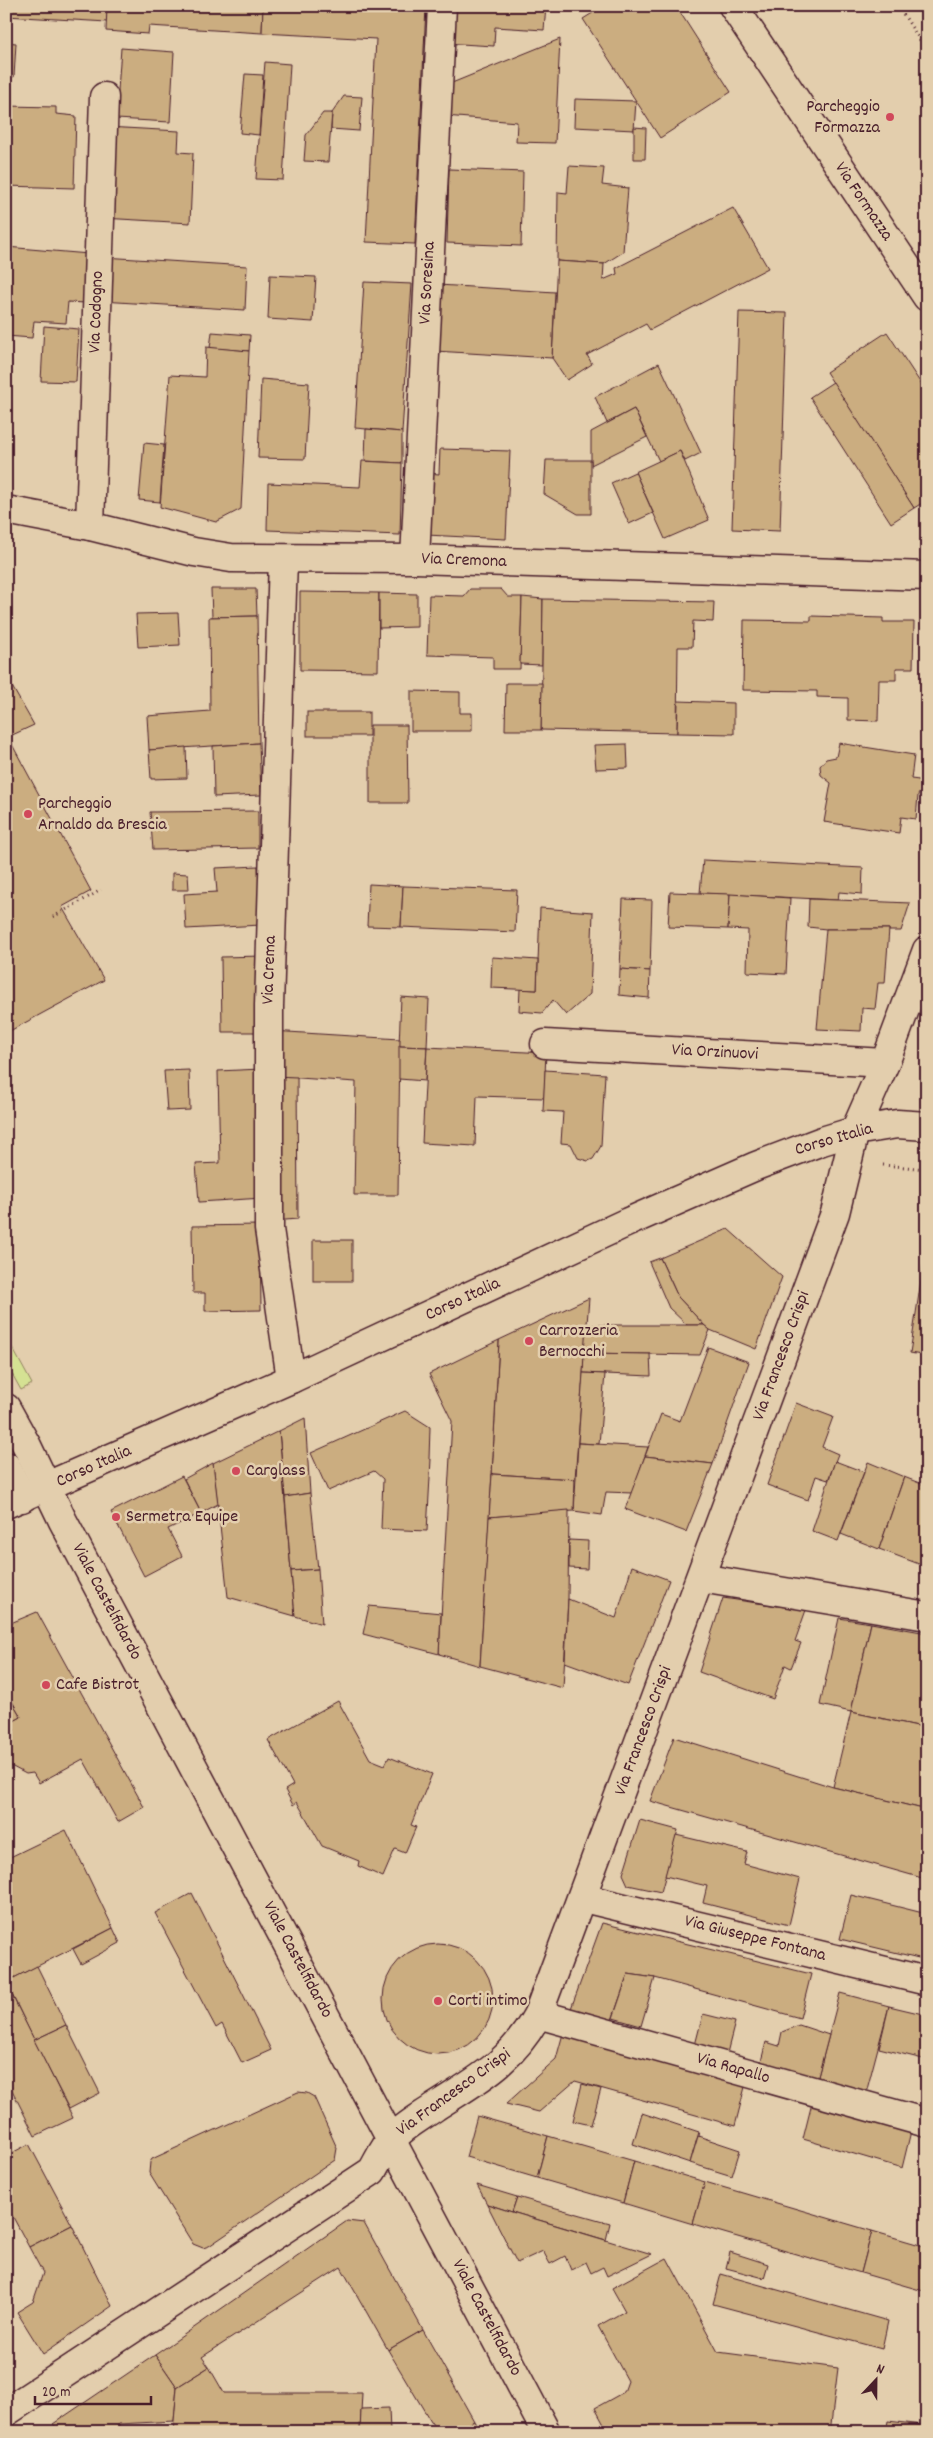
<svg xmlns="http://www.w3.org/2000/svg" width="933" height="2438" font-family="Dekko,sans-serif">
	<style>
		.green { fill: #d5e193; stroke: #90805f }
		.building { fill: #cbad80; stroke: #4a1f2b }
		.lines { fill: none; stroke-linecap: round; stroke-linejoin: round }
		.minor-casing { stroke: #4a1f2b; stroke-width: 31 }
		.path { stroke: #4a1f2b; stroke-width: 3; stroke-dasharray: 1 4; stroke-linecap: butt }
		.minor { stroke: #e3cead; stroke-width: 28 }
		.poi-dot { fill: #d1495b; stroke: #e3cead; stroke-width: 2 }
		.labels { text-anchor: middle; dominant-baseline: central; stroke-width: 5; stroke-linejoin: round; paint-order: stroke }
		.poi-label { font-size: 18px; fill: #4a1f2b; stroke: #e3cead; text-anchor: start }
		.street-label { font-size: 18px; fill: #4a1f2b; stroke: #e3cead }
	</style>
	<rect width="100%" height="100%" fill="#e3cead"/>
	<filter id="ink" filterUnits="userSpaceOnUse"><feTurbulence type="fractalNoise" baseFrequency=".02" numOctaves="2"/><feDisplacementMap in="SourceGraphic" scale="10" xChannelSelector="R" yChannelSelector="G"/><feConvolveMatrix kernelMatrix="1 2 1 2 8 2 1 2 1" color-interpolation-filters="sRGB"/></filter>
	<g filter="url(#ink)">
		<!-- green -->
		<path class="green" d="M6,1336L32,1384L21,1390L6,1363Z"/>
		<!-- building -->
		<g class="building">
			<path d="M6,6H107V22L6,16Z"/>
			<path d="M107,6H263L262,33L149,26L148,34L106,31Z"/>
			<path d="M263,6H426L415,244L366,242L376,39L262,33Z"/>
			<path d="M446,6H546L544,30L495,27L494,46L444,43Z"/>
			<path d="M598,6H676L731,92L660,138L583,19L599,9Z"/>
			<path d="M560,39L555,143L516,142L517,122L445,116L447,85Z"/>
			<path d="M6,42L16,43L14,77H6Z"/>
			<path d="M121,48L174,52L170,122L116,119Z"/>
			<path d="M265,62L290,64L283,180L256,179Z"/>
			<path d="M245,74L263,75L259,135L240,133Z"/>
			<path d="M344,96L362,97L359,131L331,129L332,113Z"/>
			<path d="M575,99L636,101L634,130L574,127Z"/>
			<path d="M6,106L56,107V114L76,116L74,188L6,186Z"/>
			<path d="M323,113H332L328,162L304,161L306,135Z"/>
			<path d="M106,127L179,131L178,152L193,153L190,223L102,218Z"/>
			<path d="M634,127L646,128L645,159H634Z"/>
			<path d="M569,166L604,168L602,185L628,188L623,252L604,264L557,261L558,192L567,193Z"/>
			<path d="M449,169L523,172L521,246L447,243Z"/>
			<path d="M733,208L768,268L650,330L646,324L587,355L592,364L567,380L552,358L557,261L604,264L603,280L617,274L616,268Z"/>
			<path d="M6,247L89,254L85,303L68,302L66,323L34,321L32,338L6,336Z"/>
			<path d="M104,257L247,266L245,310L102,301Z"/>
			<path d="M270,275L316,277L313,322L268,319Z"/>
			<path d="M364,282L412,284L402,432L355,428Z"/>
			<path d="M438,285L555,292L552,358L435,351Z"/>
			<path d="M739,312L787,313L780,531L732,529Z"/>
			<path d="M44,326L79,329L76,382L41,381Z"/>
			<path d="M212,332L250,335L249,351L210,348Z"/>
			<path d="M887,332L927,393V500L914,508L826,372Z"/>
			<path d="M206,347L249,351L241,509L216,522L160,507L170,375L205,377Z"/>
			<path d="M659,363L701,453L685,461L680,451L659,461L634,409L607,423L595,397Z"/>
			<path d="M261,379L309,383L305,459L258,458Z"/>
			<path d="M833,382L914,508L891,523L810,397Z"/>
			<path d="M634,409L647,437L591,465V432Z"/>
			<path d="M366,429L402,432V463L365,461Z"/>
			<path d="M144,443L164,445L160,502L139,500Z"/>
			<path d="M440,449L510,451L506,539L426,535L428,473L439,474Z"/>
			<path d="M680,451L709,520L665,539L635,472Z"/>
			<path d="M546,460H591V514H578L544,494Z"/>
			<path d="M362,461L402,463L400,535L267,530L268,483L360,487Z"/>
			<path d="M635,472L653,513L629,524L611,483Z"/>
			<path d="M211,589H256L257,616L212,617Z"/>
			<path d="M470,589H501L508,597H522L520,669H493V657L427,655L429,595L464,596Z"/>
			<path d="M300,592L379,593L378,671L300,670Z"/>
			<path d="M379,593L417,594V627L379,628Z"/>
			<path d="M522,597L543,599L542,665L520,664Z"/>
			<path d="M543,599L714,602L713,622L693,621L692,647H678L677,733L541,730Z"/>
			<path d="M178,613L180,645L138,647L136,614Z"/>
			<path d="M257,616L259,743L149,750L147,716L210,711L209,617Z"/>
			<path d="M811,616L883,618V622H914L913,668H896V680H879L878,721L848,720V698L817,697V691L743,690L744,620L811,621Z"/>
			<path d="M6,676L34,725L8,737L91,891L62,907L104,980L6,1033Z"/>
			<path d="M506,683H542L541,730H505Z"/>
			<path d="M411,691L460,692V713H472V731H411Z"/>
			<path d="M678,701L734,703V734L677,733Z"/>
			<rect x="307" y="712" width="62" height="24"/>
			<path d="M370,725H407L408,803H370Z"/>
			<path d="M259,743L261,795L214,797L213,746Z"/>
			<path d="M839,743L914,755L911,779L919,780L922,789L918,795L916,819L901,817L899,833L824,822L831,783L821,775L820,766L826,759L836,757Z"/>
			<path d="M627,744L628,768L596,769L594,745Z"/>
			<path d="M186,747L187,778L151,779L149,750Z"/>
			<path d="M258,811V848L153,850L150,812Z"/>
			<path d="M703,860L863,868L862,894L839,892L838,900L700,893Z"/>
			<path d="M258,866L261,925L186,929L184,894L217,892L215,868Z"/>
			<path d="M172,873L188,874L189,890H172Z"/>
			<path d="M369,884L403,886L401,927L367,926Z"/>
			<path d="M403,886L517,890L515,932L401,927Z"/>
			<path d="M670,892L730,894L728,929L668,927Z"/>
			<path d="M730,894L790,898L786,974L747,972L748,930L728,929Z"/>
			<path d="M623,899L652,900L650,971L620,969Z"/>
			<path d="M809,899L838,900L910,903L901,931H889V929H826L808,927Z"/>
			<path d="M540,908L593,912L590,994L566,1015L553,1000L542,1013L519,1011L520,989L537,990Z"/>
			<path d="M826,929H889L885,983H878L875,1009L862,1008L861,1031L817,1029Z"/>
			<path d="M263,956V1032H222L221,957Z"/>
			<path d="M492,957L538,960L537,990L491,988Z"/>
			<path d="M620,969L650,971L649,998L619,995Z"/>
			<path d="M401,997L429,999L427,1047L399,1046Z"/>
			<path d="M272,1031L400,1039L398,1195H354L356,1082L271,1076Z"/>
			<path d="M399,1046L427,1047L425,1081L399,1079Z"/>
			<path d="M427,1047L546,1053L544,1098L477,1096L475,1146L422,1143Z"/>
			<path d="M261,1069L263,1198L199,1202L196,1164L220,1163L218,1071Z"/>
			<path d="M189,1070L190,1110L167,1111L164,1071Z"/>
			<path d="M545,1070L605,1074L601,1146L593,1159L588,1161L578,1158L571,1144L561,1143L563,1112L543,1111Z"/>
			<path d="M271,1076L297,1077L298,1219L273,1221Z"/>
			<path d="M260,1225L261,1310L205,1311V1293H193L192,1226Z"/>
			<path d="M728,1229L782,1277L756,1349L710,1330L704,1325L678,1297L660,1258Z"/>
			<rect x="313" y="1240" width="39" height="41"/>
			<path d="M925,1254H927V1356L910,1353Z"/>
			<path d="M660,1258L678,1297L704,1325H687L669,1308L649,1262Z"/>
			<path d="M589,1298L575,1479L492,1474L499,1340Z"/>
			<path d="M586,1325H704L710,1330L700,1355L584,1353Z"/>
			<path d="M499,1340L492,1474L480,1666L439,1654L452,1421L429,1374Z"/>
			<path d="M708,1347L749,1362L713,1464L645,1456L661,1414L680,1421Z"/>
			<path d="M584,1353L650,1354L651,1376L583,1373Z"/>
			<path d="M583,1373L605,1374L599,1444L578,1443Z"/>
			<path d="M796,1403L833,1417L822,1447L838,1454L828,1480L816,1476L808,1500L767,1485Z"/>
			<path d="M405,1411L430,1427L429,1459H431L427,1531L381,1529L383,1479L374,1471L328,1491L311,1453Z"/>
			<path d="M305,1418L310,1493L285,1497L279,1431Z"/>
			<path d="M279,1431L291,1571L295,1616L228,1597L213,1463Z"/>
			<path d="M578,1443L648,1447L632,1493L606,1492L602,1515L574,1511Z"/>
			<path d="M645,1456L713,1464L686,1532L625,1509Z"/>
			<path d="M835,1461L864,1472L838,1541L812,1531Z"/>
			<path d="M868,1462L904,1477L879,1549L841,1534Z"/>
			<path d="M213,1463L218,1504L201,1513L184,1479Z"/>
			<path d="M492,1474L575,1479L574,1511L489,1517Z"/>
			<path d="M182,1476L201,1513L168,1529L182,1556L144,1576L111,1512Z"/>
			<path d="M904,1477L927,1486V1567L879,1549Z"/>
			<path d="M310,1493L318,1569L291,1571L285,1497Z"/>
			<path d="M569,1510L568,1599L563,1688L480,1666L489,1517Z"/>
			<path d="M569,1540L588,1541L587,1569L569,1568Z"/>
			<path d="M632,1566L669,1580L628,1685L565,1662L568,1599L616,1618Z"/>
			<path d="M318,1569L322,1624L295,1616L291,1571Z"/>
			<path d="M723,1598L806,1610L795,1641L801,1643L791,1668L785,1665L773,1699L699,1672Z"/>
			<path d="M369,1606L441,1613L439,1654L363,1634Z"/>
			<path d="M37,1612L144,1807L118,1822L83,1759L39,1783L33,1773L26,1774L9,1765L6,1757V1745L14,1730L10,1723L21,1717L6,1691V1625Z"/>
			<path d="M839,1618L871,1623L851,1712L820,1705Z"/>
			<path d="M871,1623L927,1633V1728L851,1712Z"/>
			<path d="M6,1691L21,1717L10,1723L14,1730L6,1745Z"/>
			<path d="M338,1701L370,1759L385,1765L389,1757L432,1774L411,1825L416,1827L405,1853L395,1849L383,1877L358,1866L359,1861L322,1846L297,1802L293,1805L285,1790L293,1785L268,1740Z"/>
			<path d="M851,1712L927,1728V1810L833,1787Z"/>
			<path d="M674,1737L833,1787L927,1810V1857L922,1878L650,1801Z"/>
			<path d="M640,1820L678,1830L661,1892L628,1885L623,1874Z"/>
			<path d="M66,1830L113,1928L6,1982V1859Z"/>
			<path d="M676,1835L747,1852L744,1864L800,1879L789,1925L703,1903L707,1886L665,1876Z"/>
			<path d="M192,1893L271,2050L242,2063L222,2024L216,2028L155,1913Z"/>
			<path d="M851,1895L927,1914V1960L840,1939Z"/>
			<path d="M602,1923L811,1974L800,2018L655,1978L628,1974L610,2026L569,2014Z"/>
			<path d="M113,1928L120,1943L81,1964L73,1949Z"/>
			<circle cx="438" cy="1999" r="55"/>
			<path d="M37,1966L66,2025L34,2040L6,1982Z"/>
			<path d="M628,1974L655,1978L641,2026L613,2018Z"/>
			<path d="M6,1983L73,2118L35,2136L6,2078Z"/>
			<path d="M840,1993L889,2006L865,2097L816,2084Z"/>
			<path d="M889,2006L927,2015V2060L879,2048Z"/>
			<path d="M703,2014L735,2022L725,2061L693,2053Z"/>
			<path d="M66,2025L100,2093L69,2109L34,2040Z"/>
			<path d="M799,2025L829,2035L816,2084L759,2069L766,2042L779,2046L782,2032Z"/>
			<path d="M564,2030L746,2083L735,2126L575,2081L539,2112L506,2104L556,2059Z"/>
			<path d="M582,2084L601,2089L591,2125L573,2121Z"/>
			<path d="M298,2092L307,2093L314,2097L337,2148L335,2160L209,2246L203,2248L193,2244L149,2173L150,2162L152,2159Z"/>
			<path d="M813,2099L912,2127L902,2168L803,2139Z"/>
			<path d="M642,2113L699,2132L690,2163L633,2144Z"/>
			<path d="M477,2116L548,2136L537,2178L466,2157Z"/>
			<path d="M548,2136L634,2161L623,2203L537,2178Z"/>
			<path d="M698,2136L740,2150L732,2176L690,2163Z"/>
			<path d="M29,2144L72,2225L29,2247L6,2204V2156Z"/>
			<path d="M634,2161L705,2182L693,2224L623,2203Z"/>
			<path d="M705,2182L872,2231L861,2273L693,2224Z"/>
			<path d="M477,2185L517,2197L512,2212L487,2204Z"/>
			<path d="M517,2197L610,2223L606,2240L512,2212Z"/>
			<path d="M487,2204L512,2212L652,2254L607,2276L603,2267L591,2273L586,2262L571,2270L565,2256L550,2264L543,2251L517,2263Z"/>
			<path d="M347,2221L364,2223L423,2330L388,2350L341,2267L202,2357L209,2367L177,2387L155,2355Z"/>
			<path d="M72,2225L112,2306L43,2354L17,2312L33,2302L43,2273L29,2247Z"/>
			<path d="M872,2231L927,2247V2292L861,2273Z"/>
			<path d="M730,2252L768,2264L764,2278L726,2268Z"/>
			<path d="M667,2258L718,2352L838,2368L830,2432H608L595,2408L624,2392L628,2381L598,2326L625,2311L612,2288Z"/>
			<path d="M721,2274L888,2321L882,2349L713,2304Z"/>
			<path d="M423,2330L474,2421L455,2432H437L388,2350Z"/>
			<path d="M155,2355L177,2387L174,2421L119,2424V2432H60L53,2424Z"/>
			<path d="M209,2367L224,2393H362L360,2432H173L177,2387Z"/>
			<path d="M927,2386V2432H886L888,2421L922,2425Z"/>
			<path d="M389,2408L390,2432H360L361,2409Z"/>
			<path d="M474,2421L480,2432H455Z"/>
		</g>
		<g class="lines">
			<!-- minor casing -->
			<g class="minor-casing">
				<g id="minor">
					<path d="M733,6L927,297"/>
					<path d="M6,510L90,526L194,552L231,558L415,559L927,576"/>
					<path d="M90,526L104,97"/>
					<path d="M283,559L269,1006V1229L291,1379"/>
					<path d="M415,559L442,6"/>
					<path d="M545,1044L885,1063"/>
					<path d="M6,1408L27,1446L63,1521L546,2432"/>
					<path d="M6,1466L22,1498"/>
					<path d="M6,1504L291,1379L628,1222L756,1166L822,1141L855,1131L897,1124L927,1126"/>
					<path d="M701,1578L927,1616"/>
					<path d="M583,1898L927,1981"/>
					<path d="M538,2014L927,2123"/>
					<path d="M6,2412L372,2171C378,2161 384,2147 392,2139C404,2126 421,2117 435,2107C480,2078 511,2063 538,2014L835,1213L855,1131L885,1063L927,950"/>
				</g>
			</g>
			<!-- path -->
			<g class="path">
				<path d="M898,6L927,51"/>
				<path d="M53,917L101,890"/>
				<path d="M883,1165L927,1169"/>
			</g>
			<!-- minor -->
			<use href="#minor" class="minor"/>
		</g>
	</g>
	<!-- markers -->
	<g class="poi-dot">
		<circle cx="890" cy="117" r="5"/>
		<circle cx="28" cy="814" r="5"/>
		<circle cx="529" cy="1341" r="5"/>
		<circle cx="236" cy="1471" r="5"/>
		<circle cx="116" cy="1517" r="5"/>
		<circle cx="46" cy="1685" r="5"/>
		<circle cx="438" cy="2001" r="5"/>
	</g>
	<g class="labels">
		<!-- poi labels -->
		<g class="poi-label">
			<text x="880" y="107" text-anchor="end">Parcheggio<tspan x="880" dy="21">Formazza</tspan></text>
			<text x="38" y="804">Parcheggio<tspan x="38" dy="21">Arnaldo da Brescia</tspan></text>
			<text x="539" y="1331">Carrozzeria<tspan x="539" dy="21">Bernocchi</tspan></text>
			<text x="246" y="1471">Carglass</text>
			<text x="126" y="1517">Sermetra Equipe</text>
			<text x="56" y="1685">Cafe Bistrot</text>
			<text x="448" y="2001">Corti intimo</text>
		</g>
		<!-- street labels -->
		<g class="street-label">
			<text transform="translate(863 202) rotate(56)">Via Formazza</text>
			<text transform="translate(428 283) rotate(-87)">Via Soresina</text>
			<text transform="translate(97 312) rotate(-88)">Via Codogno</text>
			<text transform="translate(464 561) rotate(2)">Via Cremona</text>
			<text transform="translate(270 970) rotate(-88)">Via Crema</text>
			<text transform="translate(715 1053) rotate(3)">Via Orzinuovi</text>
			<text transform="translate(834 1140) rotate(-16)">Corso Italia</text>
			<text transform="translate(463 1300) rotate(-25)">Corso Italia</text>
			<text transform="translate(782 1356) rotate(-70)">Via Francesco Crispi</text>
			<text transform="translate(94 1467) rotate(-24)">Corso Italia</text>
			<text transform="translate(106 1602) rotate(62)">Viale Castelfidardo</text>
			<text transform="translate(644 1731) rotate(-70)">Via Francesco Crispi</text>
			<text transform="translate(755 1939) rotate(14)">Via Giuseppe Fontana</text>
			<text transform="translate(297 1960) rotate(62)">Viale Castelfidardo</text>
			<text transform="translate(733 2069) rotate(16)">Via Rapallo</text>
			<text transform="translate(454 2093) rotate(-36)">Via Francesco Crispi</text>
			<text transform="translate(486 2318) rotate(62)">Viale Castelfidardo</text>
		</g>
	</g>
	<!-- margin -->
	<rect width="933" height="2438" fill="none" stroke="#e3cead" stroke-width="25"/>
	<rect x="12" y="12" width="908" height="2413" fill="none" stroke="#4a1f2b" stroke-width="2" filter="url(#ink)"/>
	<!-- north arrow -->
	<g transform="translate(876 2380) rotate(22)" stroke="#e3cead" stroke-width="4" paint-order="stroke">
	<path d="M0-4L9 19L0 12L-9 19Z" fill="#4a1f2b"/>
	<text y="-8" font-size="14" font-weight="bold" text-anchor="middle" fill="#4a1f2b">N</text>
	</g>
	<!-- scale -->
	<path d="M35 2396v8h116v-8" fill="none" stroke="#4a1f2b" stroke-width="2.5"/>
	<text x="42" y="2396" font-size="15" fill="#4a1f2b" stroke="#e3cead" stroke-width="4" paint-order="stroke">20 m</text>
</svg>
